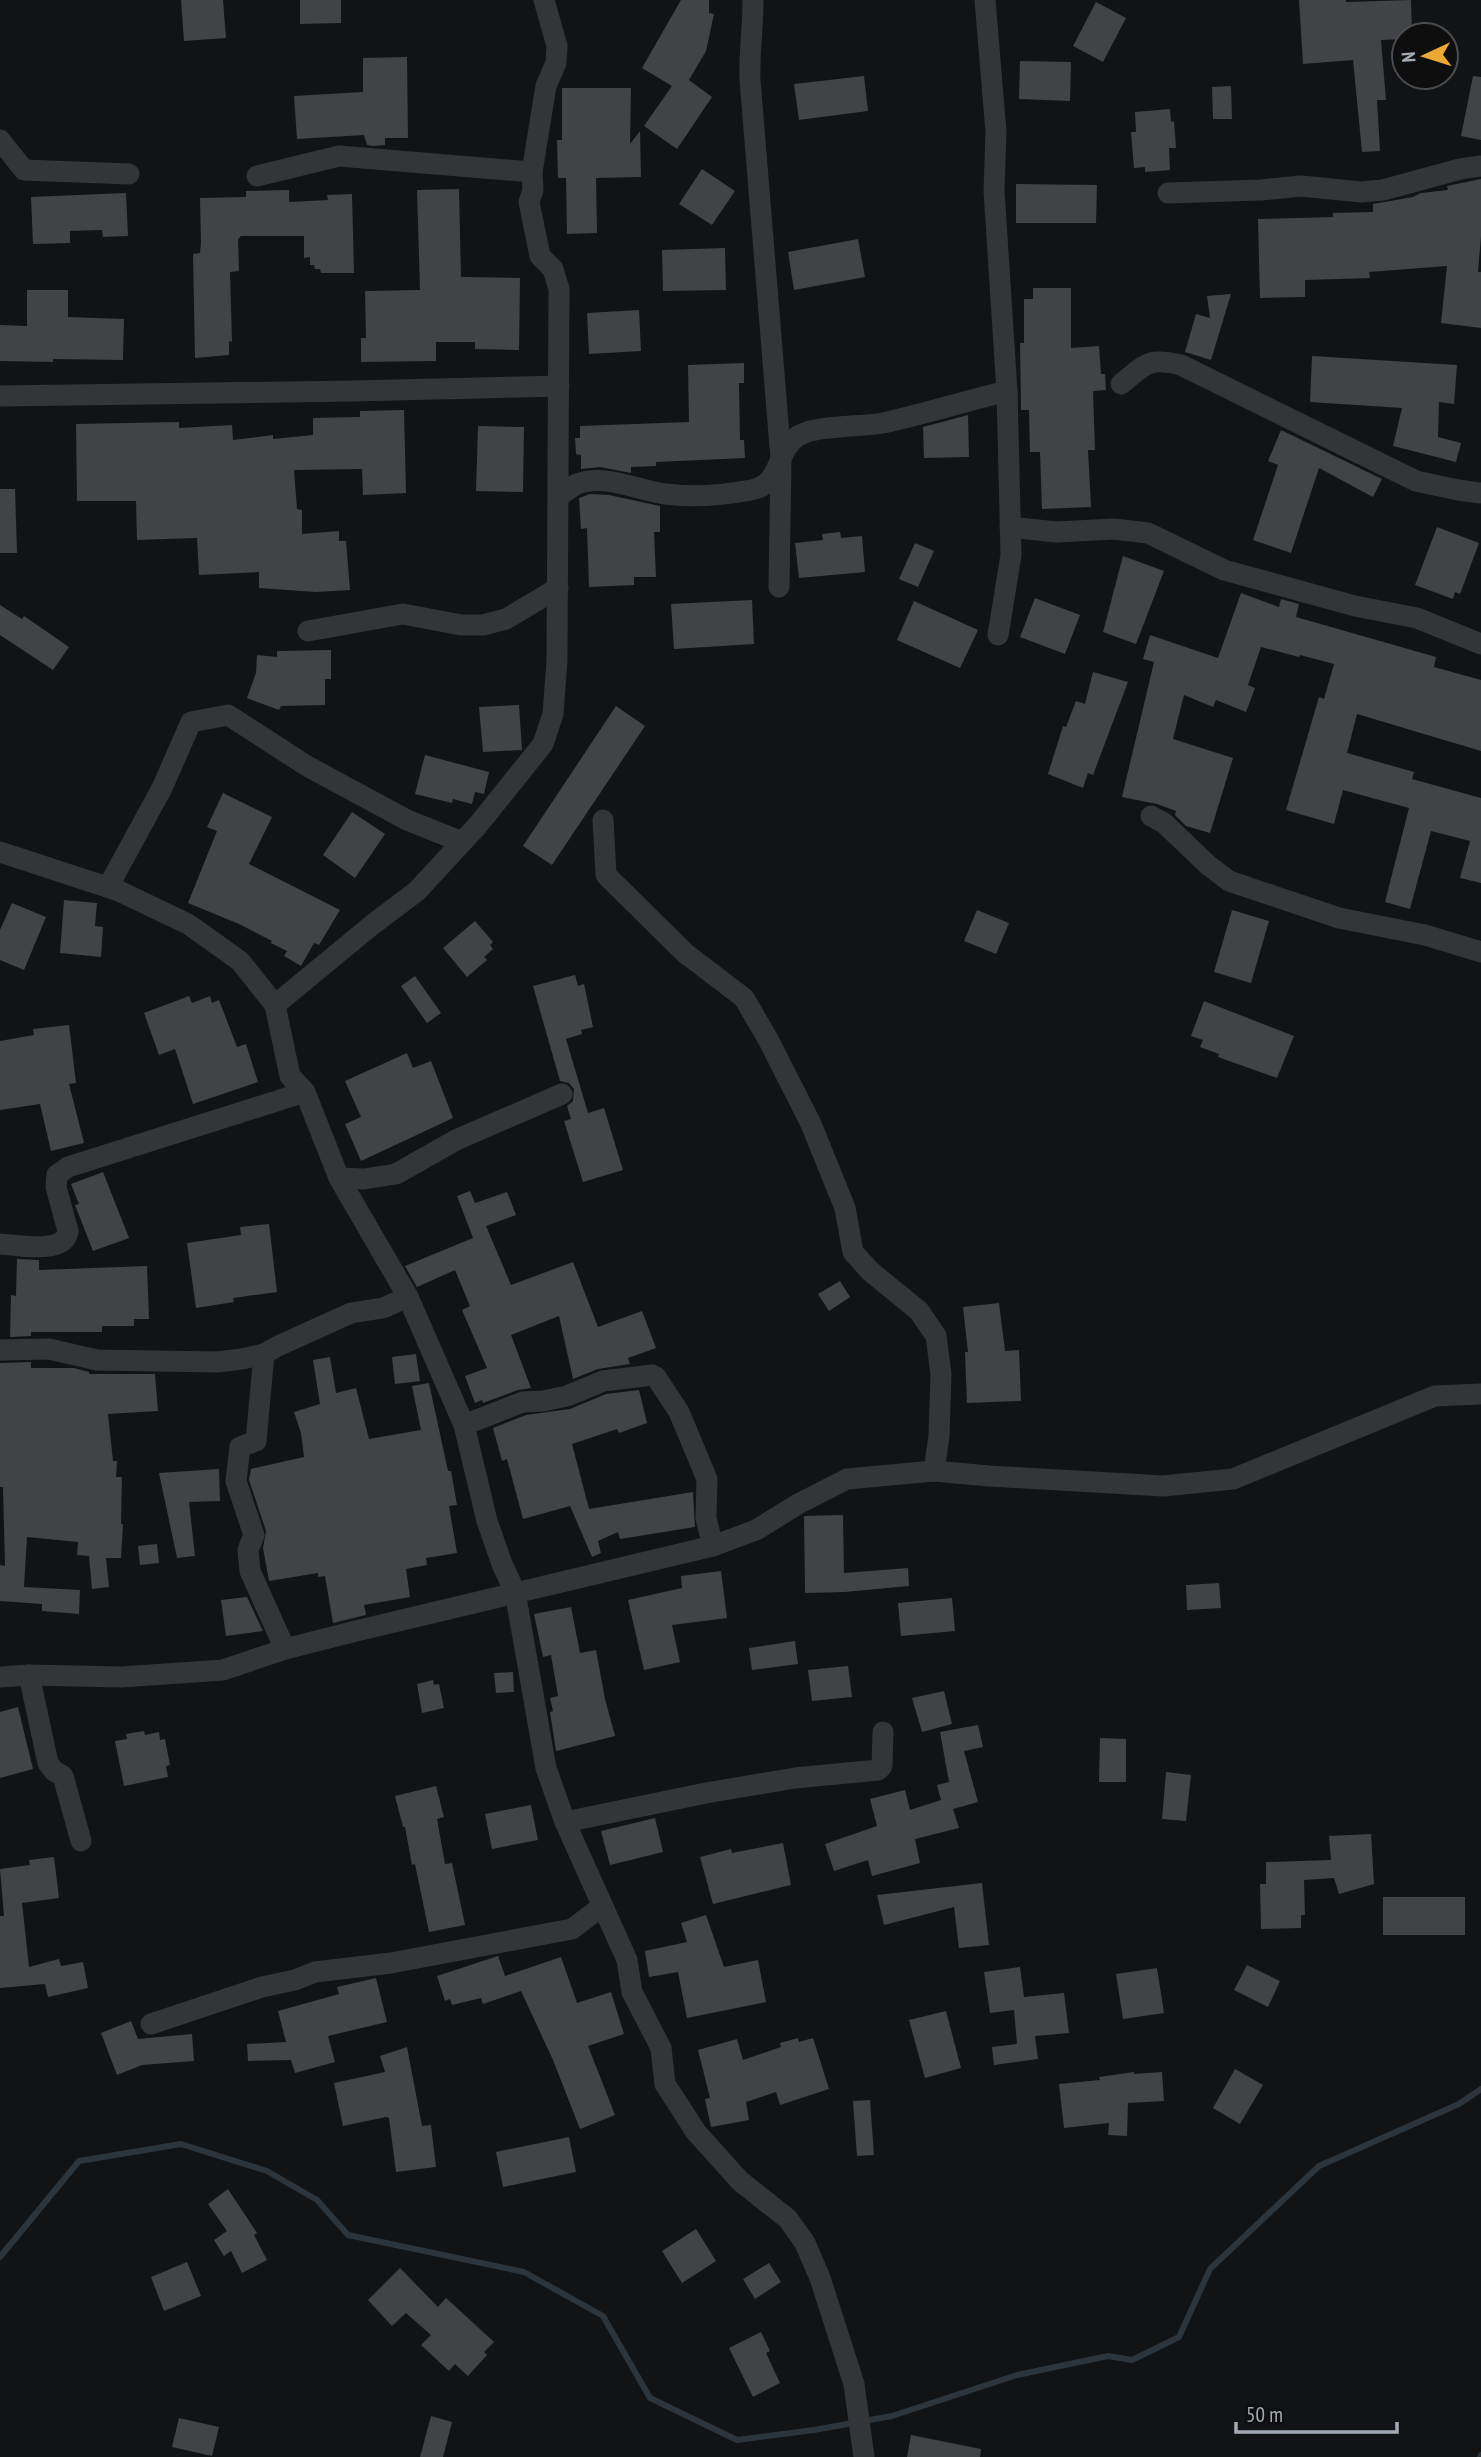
<svg xmlns="http://www.w3.org/2000/svg" width="1481" height="2457" font-family="'PT Sans Narrow',sans-serif">
	<style>
		.lines { fill: none; stroke-linecap: round; stroke-linejoin: round }
		.stream { stroke: #2c353c; stroke-width: 6 }
		.building { fill: #424347 }
		.minor { stroke: #343539; stroke-width: 21 }
	</style>
	<rect width="100%" height="100%" fill="#121314"/>
	<g class="lines">
		<!-- stream -->
		<g class="stream">
			<path d="M0,2257L79,2161L181,2144L267,2171L317,2200L348,2235L524,2272L603,2316L650,2398L737,2440L814,2430L892,2416L1017,2375L1108,2356L1132,2360L1179,2337L1210,2269L1319,2166L1459,2104L1481,2089"/>
			<path d="M1480,2457L1481,2455"/>
		</g>
	</g>
	<!-- building -->
	<g class="building">
		<path d="M181,0H223L226,38L184,41Z"/>
		<path d="M300,0H341V23L300,24Z"/>
		<path d="M681,0H709V13L714,14L706,51L689,80L712,97L677,149L644,126L672,86L642,68Z"/>
		<path d="M1299,0H1346V2L1411,0L1412,35H1404V39L1381,40L1386,100H1377L1380,151L1362,152L1353,60L1303,64Z"/>
		<path d="M1096,2L1126,18L1103,62L1073,46Z"/>
		<path d="M407,57L408,138H385V145L373,146L367,145L364,135L297,139L294,96L363,92V58Z"/>
		<path d="M1020,61L1071,62L1070,101L1019,99Z"/>
		<path d="M864,76L868,111L799,120L794,84Z"/>
		<path d="M1473,76L1481,77V140L1461,136Z"/>
		<path d="M1231,86L1232,119H1213L1212,87Z"/>
		<path d="M562,88H631L630,144L640,131L641,177L596,178L597,233L567,234L566,178H558L557,140H562Z"/>
		<path d="M1170,109L1171,122L1174,121L1176,148H1169L1170,170L1145,172V167L1134,168L1131,132H1136L1135,112Z"/>
		<path d="M702,169L735,191L712,225L679,204Z"/>
		<path d="M1481,179V236L1478,272H1481V328L1441,323L1447,266L1369,272L1370,278L1305,280V297L1260,298L1258,219L1333,217V213L1373,212V204L1413,197L1421,193L1448,190L1447,186Z"/>
		<path d="M1016,184L1097,185L1096,223H1016Z"/>
		<path d="M459,189L461,277L520,278L519,350L475,349V342H436V361L361,362V338H366L365,291L420,290L417,190Z"/>
		<path d="M289,190V202L328,200L327,195L352,194L354,273H321L320,269H315L314,265H310V257L304,258V236H241L238,239L239,271L230,272L232,342L229,341V355L195,358L193,254L200,253L201,242L200,198L246,197V191Z"/>
		<path d="M126,193L128,236L103,237L102,230L70,231V243L33,244L31,197Z"/>
		<path d="M858,239L865,277L794,290L788,252Z"/>
		<path d="M725,248L726,290L663,291L662,250Z"/>
		<path d="M1033,288H1071V348L1099,346L1101,374H1105L1106,390L1093,391L1095,450H1088L1091,507L1042,509L1040,452H1030L1029,410H1021L1020,343H1024V299H1033Z"/>
		<path d="M27,290H68V317L124,319L123,360L53,359V362L0,361V325L27,326Z"/>
		<path d="M1231,294L1211,360L1185,352L1196,314L1210,318L1207,296Z"/>
		<path d="M639,310L641,351L589,354L587,313Z"/>
		<path d="M1312,356L1457,365L1454,404L1439,402L1438,437L1461,443L1456,462L1393,446L1402,408L1310,402Z"/>
		<path d="M744,363V383H739L740,440H744L745,458L656,462V466L631,467V473L600,467L581,469V455L576,454L575,438H580V426L689,422L688,365Z"/>
		<path d="M404,410L406,493L363,495L362,469L294,470L297,509L302,510V534L339,531V541H346L350,590L316,592L259,588V572L199,575L197,538L137,540L136,501H77L76,424L179,422V428L232,425L233,440L273,435V439L313,435V418L360,417V411Z"/>
		<path d="M968,415L969,457L924,458L923,427Z"/>
		<path d="M478,426L524,427L523,492L476,491Z"/>
		<path d="M1281,430L1382,479L1373,497L1319,468L1291,553L1253,540L1278,465L1268,461Z"/>
		<path d="M0,489H15L17,553H0Z"/>
		<path d="M590,494L609,495L660,506V532H654L656,577H634V585L589,587L587,528L581,529L579,498Z"/>
		<path d="M1437,527L1479,543L1460,594L1455,592L1453,599L1415,585Z"/>
		<path d="M840,532L841,538L862,536L865,572L799,578L795,543L823,540L822,534Z"/>
		<path d="M915,543L934,551L918,587L899,579Z"/>
		<path d="M1123,556L1164,571L1136,644L1103,632Z"/>
		<path d="M1241,593L1279,607L1281,599L1299,604L1296,617L1436,657L1434,667L1481,680V751L1357,714L1347,753L1414,772L1412,779L1481,798V883L1460,878L1470,841L1431,831L1410,909L1385,902L1409,808L1343,790L1334,824L1286,810L1319,697L1324,699L1334,664L1300,655L1299,657L1261,647L1248,685L1255,688L1246,712L1216,700L1213,707L1184,695L1173,739L1233,758L1210,833L1186,826L1175,815L1176,811L1157,804L1122,797L1154,662L1143,659L1150,635L1218,658Z"/>
		<path d="M1035,598L1080,615L1065,654L1020,637Z"/>
		<path d="M752,600L754,644L674,649L671,604Z"/>
		<path d="M914,601L978,630L960,668L897,640Z"/>
		<path d="M0,605L22,619L24,616L69,647L53,670L0,635Z"/>
		<path d="M331,650V679H325V705L281,706L279,710L247,698L256,673L257,655L277,657V651Z"/>
		<path d="M1093,672L1128,682L1093,775L1088,773L1083,788L1048,774L1063,726L1066,727L1076,701L1085,704Z"/>
		<path d="M519,705L522,750L483,752L479,707Z"/>
		<path d="M616,706L645,726L552,865L523,846Z"/>
		<path d="M425,755L489,772L484,794L475,792L472,804L453,799L452,803L415,794Z"/>
		<path d="M223,793L272,817L249,864L340,910L319,945L314,943L301,966L284,956L287,951L271,943L272,941L239,924L188,903L217,831L207,827Z"/>
		<path d="M352,812L385,834L355,878L323,855Z"/>
		<path d="M64,900L97,903L95,926L103,927L101,957L60,953Z"/>
		<path d="M12,903L46,917L24,970L0,960V930Z"/>
		<path d="M977,910L1009,923L996,954L964,941Z"/>
		<path d="M1232,910L1269,921L1251,983L1214,972Z"/>
		<path d="M475,921L493,942L490,945L493,949L484,957L487,960L467,977L443,948Z"/>
		<path d="M575,975L578,986L584,984L593,1027L581,1030L582,1034L566,1039L588,1113L604,1108L623,1170L583,1182L564,1121L571,1119L567,1106L573,1101L574,1089L569,1083L560,1081L533,986Z"/>
		<path d="M415,976L441,1013L427,1023L401,986Z"/>
		<path d="M189,996L192,1003L210,996L212,1003L219,1000L237,1047L246,1044L258,1082L193,1104L175,1049L159,1055L144,1013Z"/>
		<path d="M1204,1001L1294,1036L1277,1078L1218,1057L1219,1054L1200,1047L1203,1040L1191,1036Z"/>
		<path d="M69,1025L76,1083L69,1084L84,1143L51,1151L40,1104L0,1110V1041L34,1035L33,1029Z"/>
		<path d="M407,1053L413,1068L431,1061L453,1118L361,1161L345,1124L361,1117L345,1081Z"/>
		<path d="M103,1172L129,1238L93,1251L75,1205L79,1204L71,1184Z"/>
		<path d="M470,1191L475,1203L507,1192L516,1215L486,1226L511,1285L573,1262L598,1327L642,1311L656,1348L628,1358L630,1364L598,1369L573,1379L559,1316L511,1335L531,1388L518,1390L483,1403L482,1400L475,1403L465,1376L487,1368L462,1310L470,1306L455,1270L417,1287L405,1266L473,1238L457,1196Z"/>
		<path d="M269,1224L277,1292L233,1298L234,1302L196,1308L187,1243L241,1235L240,1227Z"/>
		<path d="M17,1259L39,1260V1270L147,1266L149,1319H134V1326H102V1332H31V1336L10,1337L11,1295L16,1296Z"/>
		<path d="M840,1281L850,1297L829,1311L818,1294Z"/>
		<path d="M999,1303L1005,1351L1019,1350L1021,1401L967,1403L965,1352H968L963,1307Z"/>
		<path d="M416,1354L420,1381L395,1384L392,1357Z"/>
		<path d="M330,1357L336,1393L356,1388L369,1439L421,1430L412,1386L429,1383L448,1471H451L457,1505L449,1506L457,1553L426,1558L427,1565L406,1569L410,1597L364,1605L366,1615L333,1623L325,1576L318,1577V1573L269,1581L263,1548L266,1531L249,1480L251,1469L304,1457L301,1433L294,1412L320,1404L313,1360Z"/>
		<path d="M31,1362V1368H74L89,1372V1374H155L158,1411L108,1414L113,1461H117L116,1477H122L121,1524H123L121,1558H106L109,1587L92,1589L89,1556L77,1555L78,1542L27,1537L24,1587L80,1590L79,1614L42,1611V1604L0,1601V1565L5,1566L3,1487H0V1363Z"/>
		<path d="M639,1390L647,1423L619,1433L617,1429L572,1444L589,1509L693,1492L695,1527L620,1539L618,1532L598,1541L601,1553L592,1557L570,1506L523,1519L507,1459L502,1461L493,1428L526,1415L570,1409L606,1394Z"/>
		<path d="M219,1469L220,1501L189,1502L195,1556L177,1558L159,1473Z"/>
		<path d="M843,1515L844,1573L908,1568L909,1586L845,1592L805,1593L804,1516Z"/>
		<path d="M157,1544L159,1563L140,1565L138,1546Z"/>
		<path d="M721,1571L727,1618L672,1625L680,1662L644,1670L628,1600L682,1588L681,1576Z"/>
		<path d="M1219,1583L1221,1608L1187,1610L1186,1585Z"/>
		<path d="M247,1597L263,1631L226,1636L221,1600Z"/>
		<path d="M952,1598L955,1631L901,1636L898,1603Z"/>
		<path d="M571,1607L580,1653L596,1650L605,1699L615,1736L556,1751L550,1712L553,1711L550,1698L558,1696L551,1655L543,1657L534,1614Z"/>
		<path d="M795,1641L798,1664L752,1670L749,1648Z"/>
		<path d="M848,1666L852,1697L812,1701L808,1670Z"/>
		<path d="M513,1672L514,1692L496,1693L494,1673Z"/>
		<path d="M433,1680L434,1685L439,1684L444,1708L422,1713L417,1684Z"/>
		<path d="M944,1691L952,1724L922,1732L912,1698Z"/>
		<path d="M18,1707L33,1769L0,1778V1712Z"/>
		<path d="M978,1725L983,1747L964,1751L978,1802L953,1809L959,1828L915,1839L920,1863L872,1876L868,1860L834,1871L825,1844L877,1826L870,1799L905,1790L910,1810L941,1800L937,1785L949,1782L940,1732Z"/>
		<path d="M144,1731L145,1735L159,1732L160,1740L165,1739L170,1765L166,1766L168,1777L124,1786L115,1741L127,1739L126,1734Z"/>
		<path d="M1100,1738L1126,1739V1782H1099Z"/>
		<path d="M1166,1772L1191,1775L1186,1821L1162,1819Z"/>
		<path d="M436,1786L444,1817L437,1819L445,1864L452,1863L465,1925L429,1932L415,1864L412,1865L405,1827H403L395,1796Z"/>
		<path d="M531,1805L538,1840L492,1849L485,1814Z"/>
		<path d="M655,1818L663,1852L610,1865L601,1831Z"/>
		<path d="M1371,1834L1374,1884L1339,1894L1334,1878L1304,1880L1305,1915H1301V1928L1261,1929L1260,1884H1266V1862L1331,1860L1329,1836Z"/>
		<path d="M783,1843L791,1885L713,1904L700,1857L731,1849L732,1853Z"/>
		<path d="M54,1857L59,1898L22,1903L29,1967L59,1959L61,1966L83,1962L88,1988L48,1997L45,1984L0,1988V1916H4L0,1869L30,1865L29,1860Z"/>
		<path d="M982,1883L989,1945L959,1948L954,1907L884,1925L877,1895Z"/>
		<rect x="1383" y="1897" width="82" height="38"/>
		<path d="M706,1915L724,1967L758,1960L766,2002L687,2018L678,1972L649,1977L645,1951L687,1942L681,1923Z"/>
		<path d="M498,1956L505,1976L561,1957L577,2003L611,1992L624,2034L588,2046L615,2115L580,2129L553,2060L521,1991L483,2004L481,1998L452,2005L450,1999L445,2001L437,1976Z"/>
		<path d="M1247,1965L1280,1981L1268,2007L1234,1990Z"/>
		<path d="M1020,1967L1024,1997L1064,1993L1069,2033L1035,2036L1038,2059L994,2065L992,2047L1017,2044L1014,2010L990,2013L984,1972Z"/>
		<path d="M1157,1968L1164,2013L1123,2019L1116,1974Z"/>
		<path d="M376,1978L387,2022L328,2036L335,2062L295,2073L291,2060L248,2061L247,2044L286,2042L278,2011L339,1994L337,1987Z"/>
		<path d="M946,2011L961,2068L925,2078L909,2020Z"/>
		<path d="M131,2021L138,2039L192,2034L194,2061L142,2065L117,2075L101,2033Z"/>
		<path d="M798,2038L799,2042L813,2038L829,2089L780,2105L776,2092L746,2102L749,2120L711,2127L705,2099L710,2098L698,2050L737,2039L743,2060L781,2047L780,2043Z"/>
		<path d="M407,2047L422,2126L431,2125L436,2167L396,2172L389,2118L386,2117L343,2126L334,2083L385,2072L380,2056Z"/>
		<path d="M1235,2069L1263,2085L1240,2124L1213,2108Z"/>
		<path d="M1134,2072V2074L1162,2072L1164,2101L1128,2103L1127,2136L1108,2135L1109,2123L1064,2128L1059,2084L1100,2080L1099,2077Z"/>
		<path d="M870,2100L874,2155L857,2156L853,2101Z"/>
		<path d="M569,2137L576,2172L503,2187L496,2152Z"/>
		<path d="M228,2189L257,2233L254,2235L267,2260L242,2273L231,2251L224,2256L214,2240L227,2231L208,2204Z"/>
		<path d="M696,2229L716,2261L682,2283L662,2251Z"/>
		<path d="M187,2262L201,2296L164,2311L151,2277Z"/>
		<path d="M769,2263L781,2282L755,2299L743,2279Z"/>
		<path d="M400,2268L438,2307L446,2298L494,2342L484,2352L487,2355L468,2376L455,2364L449,2371L421,2345L431,2335L406,2313L392,2326L368,2300Z"/>
		<path d="M761,2332L770,2351L766,2353L780,2383L753,2397L729,2348Z"/>
		<path d="M431,2416L452,2422L443,2457H420Z"/>
		<path d="M179,2418L219,2427L212,2456L172,2447Z"/>
		<path d="M911,2435L981,2449L980,2457H907Z"/>
	</g>
	<g class="lines">
		<!-- minor -->
		<g class="minor">
			<path d="M753,0C753,27 749,53 750,80L781,459L779,587"/>
			<path d="M985,0L996,132L994,191L1007,391L1011,555L998,635"/>
			<path d="M0,140L24,170L129,174"/>
			<path d="M257,176L339,156L532,172"/>
			<path d="M1168,193L1261,190L1301,186L1361,192L1383,190L1460,169L1481,166"/>
			<path d="M1121,384C1146,364 1148,357 1181,365L1416,481L1458,490L1481,493"/>
			<path d="M0,396L353,391L559,386"/>
			<path d="M559,496C565,492 571,487 577,484C605,473 639,491 666,494C694,498 724,495 751,490C783,484 775,450 798,436C816,425 860,427 883,423C924,414 966,401 1007,391"/>
			<path d="M1010,527L1056,532L1114,529L1148,533L1224,570L1355,606L1417,618L1481,644"/>
			<path d="M308,631L403,614L461,625H483L506,619L558,588"/>
			<path d="M1151,816L1164,823L1208,865L1229,881L1339,918L1425,935L1481,952"/>
			<path d="M603,820L606,875L685,953L744,998L769,1041L811,1124L845,1208L853,1252L870,1271L919,1311L936,1336L941,1374L939,1436L934,1471"/>
			<path d="M0,852L119,891L188,924L240,961L275,1005L290,1076L305,1092L339,1178L408,1297L464,1425L487,1521L502,1564L515,1592L546,1768L565,1822L627,1960L632,1992L661,2048L665,2084L696,2132L740,2181L788,2219L805,2243L820,2278L854,2384L864,2457"/>
			<path d="M108,887L162,788L191,722L228,715L307,766L407,820L462,842"/>
			<path d="M275,1005L372,925L417,891L478,825L543,744L553,714L557,660L559,289L553,269L540,256L529,202L533,190L532,172L546,86L556,63L557,46L544,0"/>
			<path d="M339,1178L364,1179L396,1174L456,1140L562,1094"/>
			<path d="M0,1244C18,1245 65,1255 68,1231L56,1187L57,1175L68,1167L305,1092"/>
			<path d="M0,1350L49,1349L97,1360L217,1362L242,1359L264,1354L278,1346L351,1313L383,1308L408,1297"/>
			<path d="M264,1354L256,1441L240,1447L236,1481L254,1535L248,1550L250,1571L285,1649"/>
			<path d="M464,1425L523,1402L543,1401L567,1396L603,1381L652,1375L656,1377L679,1412L707,1479L706,1518L713,1546"/>
			<path d="M29,1675L48,1763L54,1771L63,1776L81,1841"/>
			<path d="M0,1677L29,1675L121,1677L223,1670L285,1649L356,1631L713,1546L756,1530L798,1504L847,1479L934,1471L989,1476L1163,1486L1233,1479L1435,1396L1481,1394"/>
			<path d="M565,1822L706,1793L795,1778L878,1770L882,1766L883,1732"/>
			<path d="M151,2024L262,1987L295,1980L315,1972L391,1963L572,1929L601,1907"/>
		</g>
	</g>
	<!-- north arrow -->
	<g transform="translate(1425 56) rotate(266)"><circle r="33" fill="#0e0e0f" stroke="#4a4c51" stroke-width="2"/>
	<path d="M0-5L12 26L0 18L-12 26Z" fill="#eca833"/>
	<text y="-10" font-size="19" font-weight="bold" text-anchor="middle" fill="#a4aab4">N</text>
	</g>
	<!-- scale -->
	<path d="M1236 2422v10h161v-10" fill="none" stroke="#a4aab4" stroke-width="3.5"/>
	<text x="1246" y="2422" font-size="21" fill="#a4aab4" stroke="#0e0e0f" stroke-width="5" paint-order="stroke">50 m</text>
</svg>
